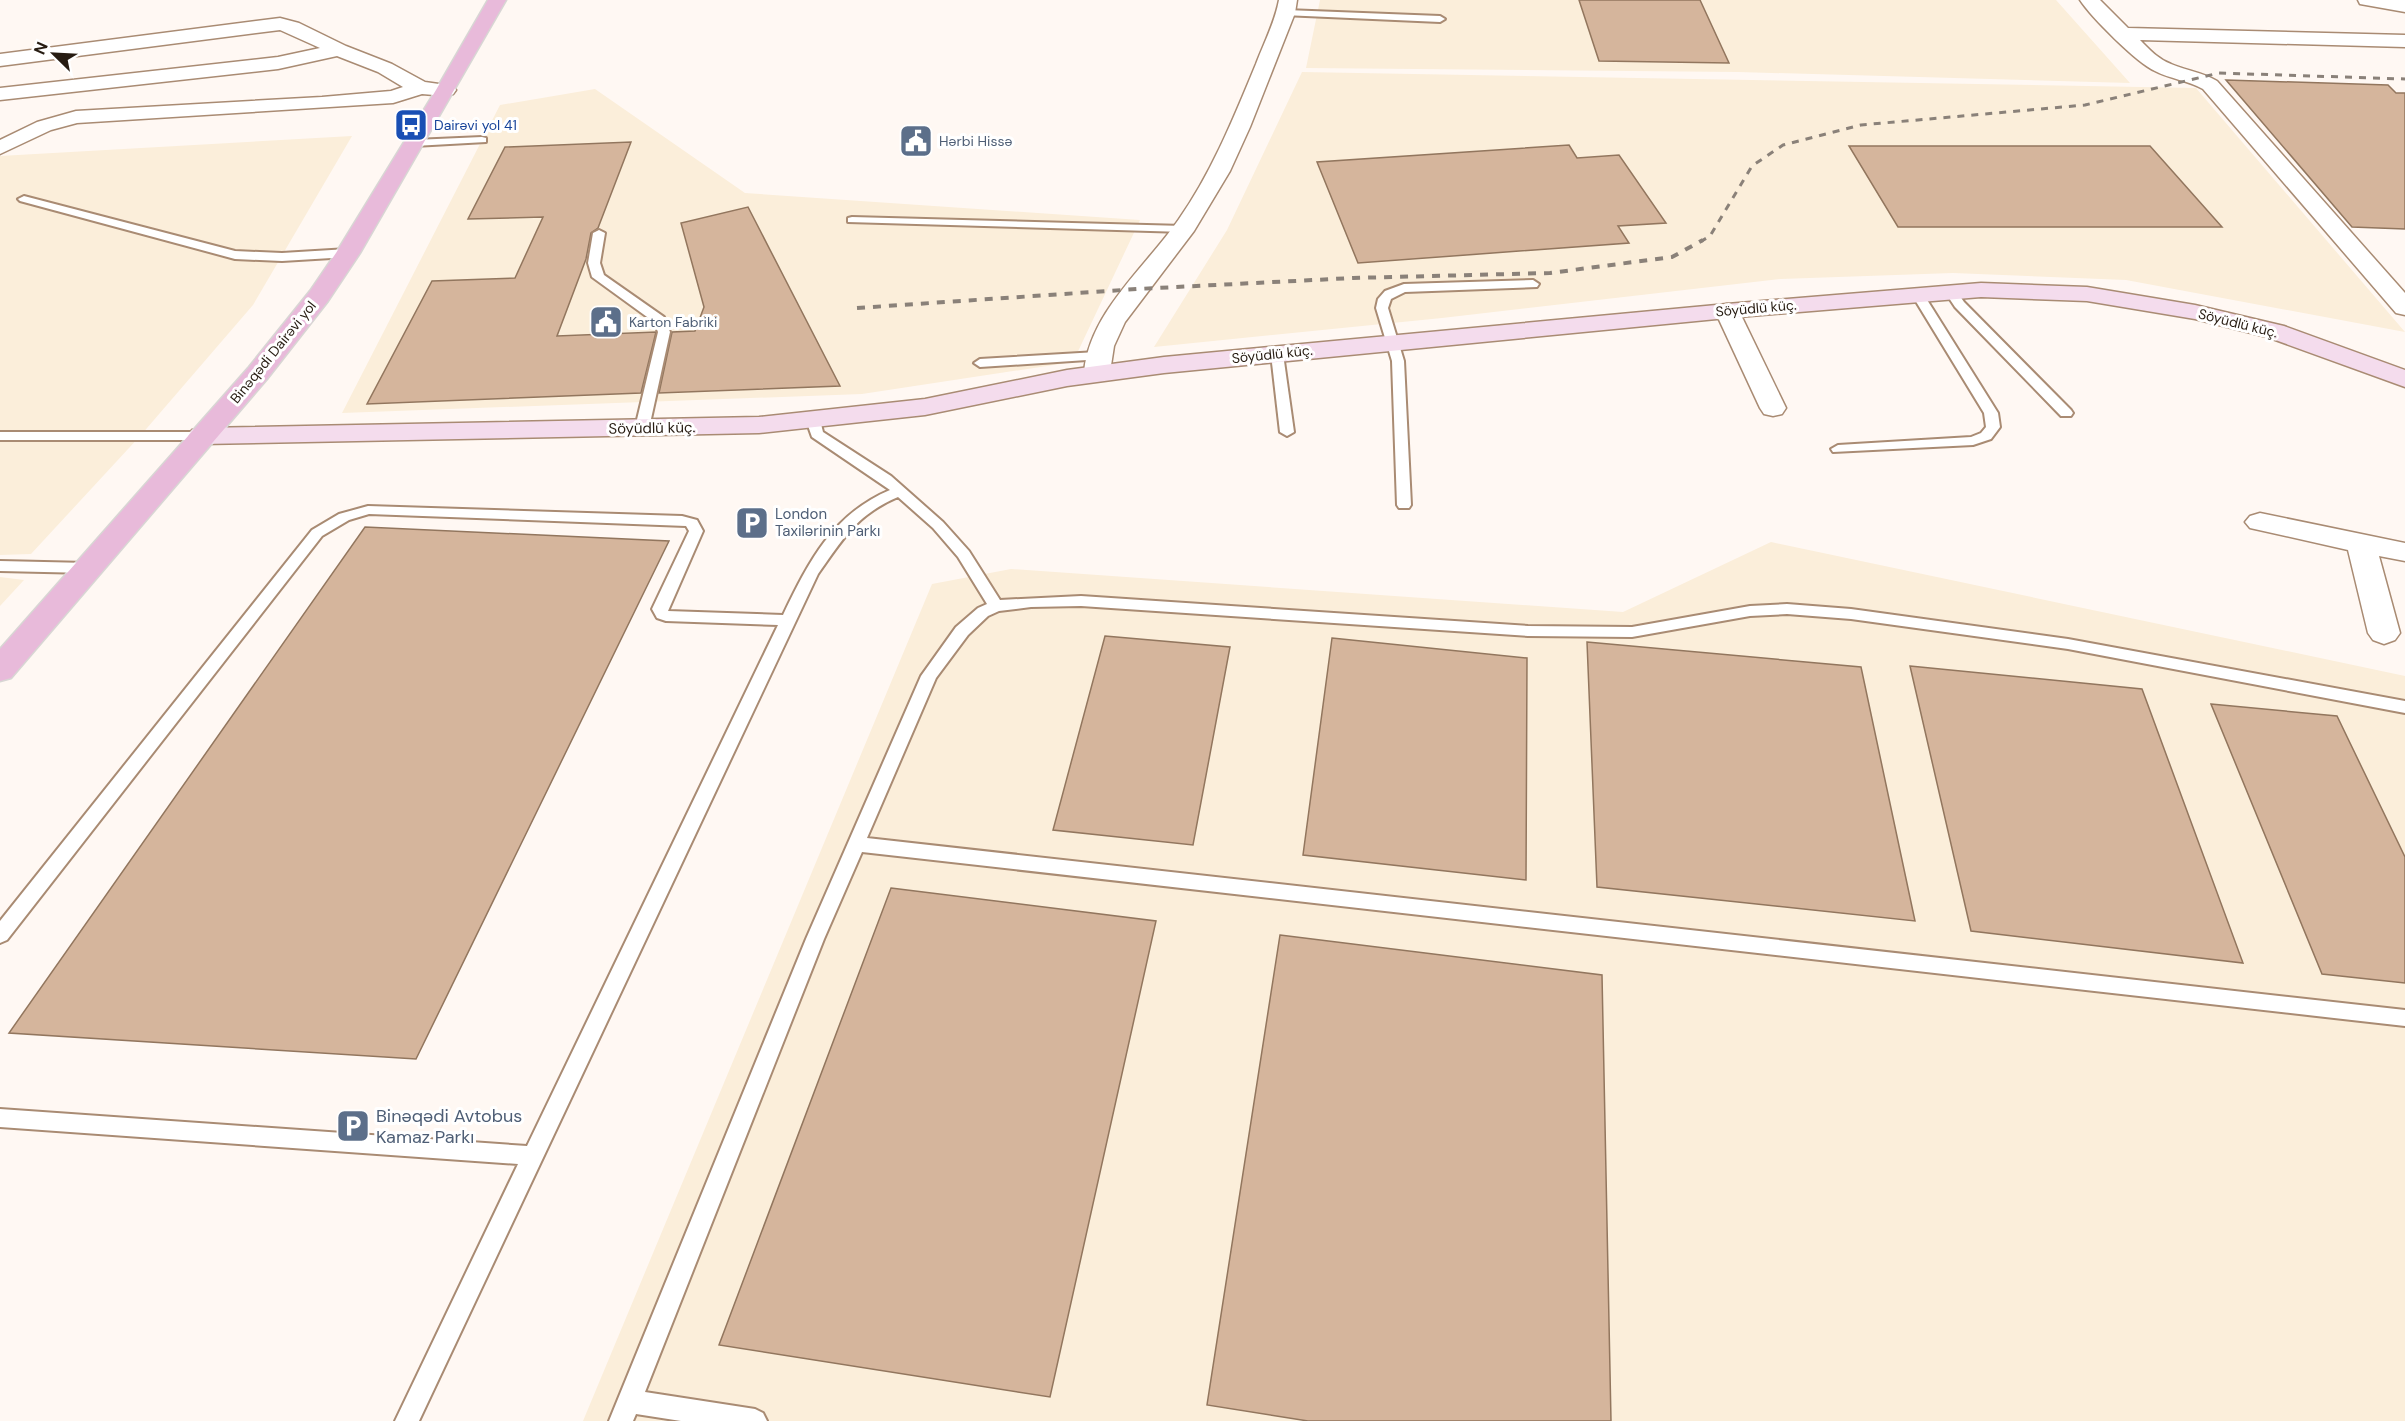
<svg xmlns="http://www.w3.org/2000/svg" width="2405" height="1421" font-family="'DM Sans',sans-serif">
	<style>
		.industrial { fill: #fbeeda }
		.building { fill: #d5b59c; stroke: #92765e; stroke-width: 1.5 }
		.lines { fill: none; stroke-linecap: round; stroke-linejoin: round }
		.lane-casing { stroke: #a98b73; stroke-width: 4 }
		.street-casing { stroke: #a98b73; stroke-width: 3 }
		.secondary-casing { stroke: #a98b73; stroke-width: 3 }
		.primary-casing { stroke: #d8d6d4; stroke-width: 3 }
		.lane { fill: #fff; fill-rule: evenodd }
		.street { fill: #fff; fill-rule: evenodd }
		.secondary { fill: #f4dced; fill-rule: evenodd }
		.primary { fill: #e8bada; fill-rule: evenodd }
		.rail-far1 { stroke: #8a8179; stroke-width: 3; stroke-dasharray: 7 7; stroke-linecap: butt }
		.rail { stroke: #8a8179; stroke-width: 4; stroke-dasharray: 8 8; stroke-linecap: butt }
		.labels { text-anchor: middle; dominant-baseline: central; stroke-width: 6; stroke-linejoin: round; paint-order: stroke }
		.far-transit-label { font-size: 14px; fill: #164399; stroke: #fff; text-anchor: start }
		.far-service-label { font-size: 14px; fill: #4e5e75; stroke: #fff; text-anchor: start }
		.far-street-label { font-size: 14px; fill: #271c12; stroke: #fff }
		.street-label { font-size: 15px; fill: #271c12; stroke: #fff }
		.service-label { font-size: 15px; fill: #4e5e75; stroke: #fff; text-anchor: start }
		.near-service-label { font-size: 18px; fill: #4e5e75; stroke: #fff; text-anchor: start }
	</style>
	<rect width="100%" height="100%" fill="#fff8f3"/>
	<!-- industrial -->
	<g class="industrial">
		<path d="M1320,0H2056L2130,83L1738,72L1306,68Z"/>
		<path d="M1302,72L2196,88L2405,332L2126,280L1953,273L1781,279L1442,318L1154,347L1227,230Z"/>
		<path d="M595,89L745,193L1140,220L1073,362L862,394L342,413L500,105Z"/>
		<path d="M352,136L253,305L141,435L31,554L0,555V156Z"/>
		<path d="M1771,542L2405,676V1421H583L932,584L1011,569L1623,612Z"/>
		<path d="M0,577L24,580L0,606Z"/>
	</g>
	<!-- building -->
	<g class="building">
		<path d="M1579,0H1700L1729,63L1599,61Z"/>
		<path d="M2226,80L2388,85L2396,93H2405V229L2352,227Z"/>
		<path d="M631,142L598,228L591,233L586,259L557,336L656,332L641,393L367,404L432,281L515,278L543,217L468,219L505,147Z"/>
		<path d="M1569,145L1577,158L1619,155L1666,223L1618,226L1629,243L1358,263L1317,162Z"/>
		<path d="M1849,146H2150L2222,227H1898Z"/>
		<path d="M748,207L840,386L659,393L672,332L695,331L704,307L681,223Z"/>
		<path d="M365,527L669,541L416,1059L9,1033Z"/>
		<path d="M1105,636L1230,647L1193,845L1053,830Z"/>
		<path d="M1332,638L1527,658L1526,880L1303,855Z"/>
		<path d="M1587,642L1861,667L1915,921L1597,887Z"/>
		<path d="M1910,666L2142,689L2243,963L1971,931Z"/>
		<path d="M2211,704L2337,716L2405,857V983L2322,974Z"/>
		<path d="M891,888L1156,921L1050,1397L719,1345Z"/>
		<path d="M1280,935L1602,975L1611,1421H1308L1207,1405Z"/>
	</g>
	<g class="lines">
		<!-- lane casing -->
		<g class="lane-casing">
			<g id="lane">
				<path d="M1286,10L1440,16L1445,19L1440,22L1283,15V11Z"/>
				<path d="M482,137L486,138V142L414,146L409,143L414,140Z"/>
				<path d="M24,196L235,251L282,253L348,249L354,253L348,257L282,261L235,259L20,201L18,199Z"/>
				<path d="M852,217L1184,226L1190,229L1184,232L848,222V218Z"/>
				<path d="M599,230L605,233L600,263L604,275L664,317L670,332L649,428L642,432L635,428L658,332L654,322L592,277L588,263L593,233Z"/>
				<path d="M1533,280L1539,284L1537,287L1405,292L1391,299L1388,308L1404,361L1411,505L1409,508H1399L1397,505L1392,361L1376,308L1378,299L1385,291L1404,284Z"/>
				<path d="M1951,288L1955,289L1964,302L2071,410L2073,413L2071,416H2061L1955,307L1945,292Z"/>
				<path d="M1918,291L1924,295L1998,413L2000,427L1991,439L1973,445L1833,452L1831,449L1838,445L1971,437L1981,433L1986,427L1984,413L1912,295Z"/>
				<path d="M1277,350L1283,354L1294,432L1287,436L1280,432L1271,354Z"/>
				<path d="M1097,352L1102,353L1103,356L1102,359L980,367L974,363L980,359Z"/>
				<path d="M813,416L820,420L823,432L891,476L943,522L969,551L1000,600L1081,596L1528,626L1632,627L1750,606L1787,604L1851,609L2068,639L2405,701V713L2068,649L1851,619L1787,614L1750,616L1632,637L1528,636L1081,606L1031,607L999,611L988,616L968,635L936,678L867,838L2405,1010V1026L862,852L824,939L645,1392L755,1409L763,1413L767,1421H681L636,1414L633,1421H609L806,939L921,676L956,627L978,608L987,604L958,557L933,528L898,497C856,515 843,539 818,574L419,1421H395L518,1164L0,1127V1109L527,1146L778,625L666,621L657,618L652,609L689,531L686,526L369,514L349,520L322,536L7,940L0,943V921L312,530L339,514L368,506L682,516L697,520L703,531L668,611L783,615C809,561 833,514 890,490L812,437L806,420Z"/>
				<path d="M0,432H202L209,436L202,440H0Z"/>
				<path d="M0,561L88,563L96,568L88,573L0,571Z"/>
			</g>
		</g>
		<!-- street casing -->
		<g class="street-casing">
			<g id="street">
				<path d="M1279,0H1297L1295,13L1250,127L1230,171L1194,231L1125,322L1114,346L1110,372L1106,378L1097,380L1088,378L1084,372C1090,311 1146,267 1179,219C1212,172 1234,117 1256,64C1264,43 1275,22 1279,0Z"/>
				<path d="M2080,0H2100L2128,28L2405,35V47L2140,40C2150,50 2158,59 2171,64C2187,71 2202,72 2217,81L2405,293V315L2396,313L2203,89C2187,80 2170,79 2155,71C2137,63 2091,17 2080,0Z"/>
				<path d="M2358,0H2405V12L2360,4Z"/>
				<path d="M280,18L299,23L346,46L392,64L425,82L453,86L456,90L453,94L446,96L422,94L393,103L77,123L51,130L0,154V140L37,122L76,111L322,97L391,91L403,87L378,72L337,56L278,69L0,100V88L278,57L320,48L280,30L0,66V54Z"/>
				<path d="M1727,304L1736,306L1739,311L1786,408L1782,414L1773,416L1764,414L1760,408L1715,311L1718,306Z"/>
				<path d="M2260,513L2405,543V561L2379,556L2400,633L2395,640L2384,644L2373,640L2368,633L2348,550L2250,528L2245,522L2250,516Z"/>
			</g>
		</g>
		<!-- secondary casing -->
		<g class="secondary-casing">
			<path id="secondary" d="M1981,283L2087,287L2195,305L2284,326L2405,370V387L2267,337L2195,319L2087,301L1981,297L1727,318L1164,373L1067,386L925,415L759,433L202,444L192,442L188,436L192,430L202,428L759,417L925,399L1067,370L1164,357L1727,304Z"/>
		</g>
		<!-- primary casing -->
		<g class="primary-casing">
			<path id="primary" d="M488,0H506L360,253L328,301L267,379L11,678L0,681V649L249,367L310,291L336,253L436,90Z"/>
		</g>
		<!-- lane -->
		<use href="#lane" class="lane"/>
		<!-- street -->
		<use href="#street" class="street"/>
		<!-- secondary -->
		<use href="#secondary" class="secondary"/>
		<!-- primary -->
		<use href="#primary" class="primary"/>
		<!-- rail-far1 -->
		<path class="rail-far1" d="M1700,242L1710,236L1752,166L1783,145L1861,125L2085,105L2219,73L2405,79"/>
		<!-- rail -->
		<path class="rail" d="M857,308L1137,289L1353,278L1550,273L1672,257L1703,240"/>
	</g>
	<!-- icons -->
	<defs>
		<g id="bus-square" transform="scale(1.725)"><rect x="-9" y="-9" width="18" height="18" rx="4" fill="#1a4fb4" stroke="#fff"/><path d="M-5-6H5V4H4V6H2V4H-2V6H-4V4H-5ZM-3.5-4V0h7V-4ZM-3.5 1.2v1.5H-2V1.2ZM2 1.2v1.5H3.5V1.2Z" fill="#fff"/></g>
		<g id="civic-square" transform="scale(1.725)"><rect x="-9" y="-9" width="18" height="18" rx="4" fill="#5c6f8a" stroke="#fff"/><path d="M-.6-6.5H3V-4.5H.6V-3L4-1V1h2V6H-6V1h2V-1L-.6-3ZM-1.2 2.5V6h2.4V2.5Z" fill="#fff"/></g>
		<g id="parking-square" transform="scale(1.725)"><rect x="-9" y="-9" width="18" height="18" rx="4" fill="#5c6f8a" stroke="#fff"/><path d="M-3.5-5.5H1a3.5 3.5 0 0 1 0 7H-1V5.5H-3.5ZM-1-3.4V-.6H.8a1.4 1.4 0 0 0 0-2.8Z" fill="#fff"/></g>
	</defs>
	<g fill-rule="evenodd">
		<use href="#bus-square" x="411" y="125"/>
		<use href="#civic-square" x="916" y="141"/>
		<use href="#civic-square" x="606" y="322"/>
		<use href="#parking-square" x="752" y="523"/>
		<use href="#parking-square" x="353" y="1126"/>
	</g>
	<g class="labels">
		<!-- far-transit labels -->
		<g class="far-transit-label">
			<text x="434" y="125">Dairəvi yol 41</text>
		</g>
		<!-- far-service labels -->
		<g class="far-service-label">
			<text x="939" y="141">Hərbi Hissə</text>
			<text x="629" y="322">Karton Fabriki</text>
		</g>
		<!-- far-street labels -->
		<g class="far-street-label">
			<text transform="translate(1756 308) rotate(-5)">Söyüdlü küç.</text>
			<text transform="translate(2238 323) rotate(14)">Söyüdlü küç.</text>
			<text transform="translate(273 352) rotate(-51)">Binəqədi Dairəvi yol</text>
			<text transform="translate(1272 354) rotate(-6)">Söyüdlü küç.</text>
		</g>
		<!-- street labels -->
		<g class="street-label">
			<text transform="translate(652 428) rotate(-1)">Söyüdlü küç.</text>
		</g>
		<!-- service labels -->
		<g class="service-label">
			<text x="775" y="514">London<tspan x="775" dy="17">Taxilərinin Parkı</tspan></text>
		</g>
		<!-- near-service labels -->
		<g class="near-service-label">
			<text x="376" y="1116">Binəqədi Avtobus<tspan x="376" dy="21">Kamaz Parkı</tspan></text>
		</g>
	</g>
	<!-- north arrow -->
	<g transform="translate(54 54) rotate(294)" stroke="#ffffff" stroke-width="4.5" paint-order="stroke">
	<path d="M0-4.5L10 22L0 15L-10 22Z" fill="#271c12"/>
	<text y="-9" font-size="16" font-weight="bold" text-anchor="middle" fill="#271c12">N</text>
	</g>
</svg>
